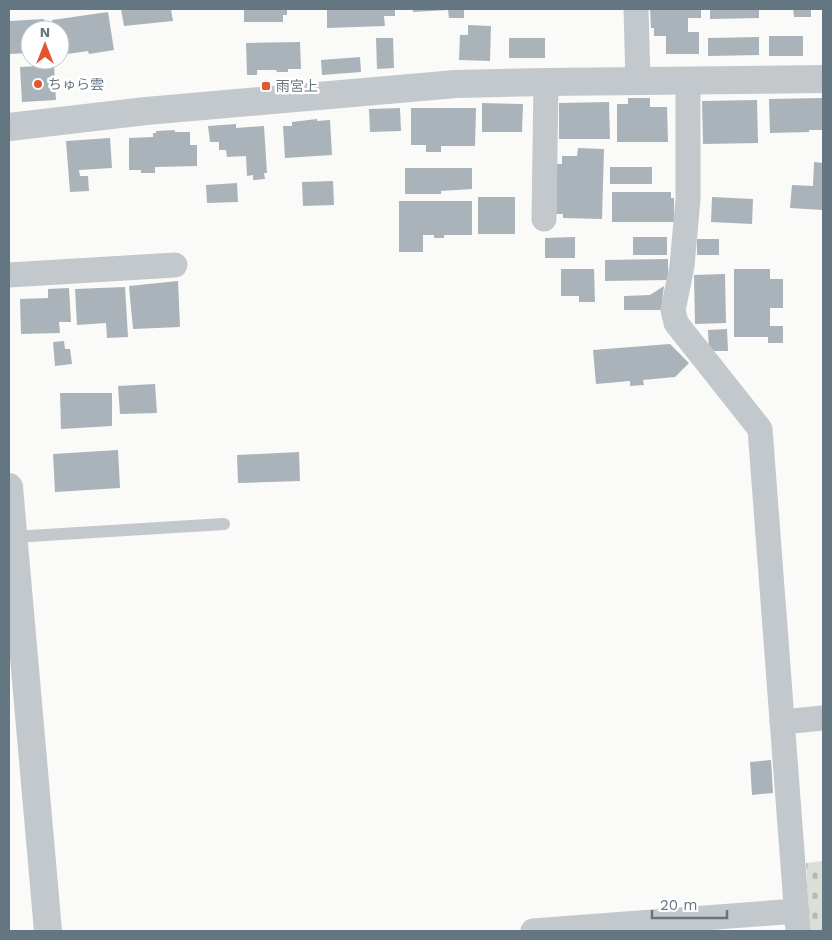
<svg xmlns="http://www.w3.org/2000/svg" width="832" height="940" font-family="'Work Sans','Noto Sans JP',sans-serif">
	<style>
		.cemetery { fill: url(#cemetery-stones) }
		.building { fill: #aab3b9 }
		.lines { fill: none; stroke-linecap: round; stroke-linejoin: round }
		.service { stroke: #c3c8cc; stroke-width: 12 }
		.minor { stroke: #c3c8cc; stroke-width: 25 }
		.tertiary { stroke: #c3c8cc; stroke-width: 28 }
		.poi-dot { fill: #e4572e; stroke: #fff; stroke-width: 2 }
		.labels { text-anchor: middle; dominant-baseline: central; stroke-width: 5; stroke-linejoin: round; paint-order: stroke }
		.poi-label { font-size: 14px; fill: #657683; stroke: #fff; text-anchor: start }
	</style>
	<defs>
		<pattern id="cemetery-stones" width="16" height="16" patternUnits="userSpaceOnUse" patternTransform="scale(1.25)"><rect width="16" height="16" fill="#dadfd7"/><path d="M2 7V4a2 2 0 0 1 4 0v3zM10 15v-3a2 2 0 0 1 4 0v3z" fill="#b4b9b4"/></pattern>
	</defs>
	<rect width="100%" height="100%" fill="#fafaf8"/>
	<!-- cemetery -->
	<path class="cemetery" d="M823,861V931H810L806,863Z"/>
	<!-- building -->
	<g class="building">
		<path d="M121,9H171L173,21L124,26Z"/>
		<path d="M244,9H287V15H283V22H244Z"/>
		<path d="M327,9H395V16H384L385,26L327,28Z"/>
		<path d="M413,9H464V18H449L448,10L413,12Z"/>
		<path d="M650,9H701V18H688V32H699V54H666V36H654V28H651Z"/>
		<path d="M710,9H759V18L710,19Z"/>
		<path d="M793,9H811V17H794Z"/>
		<path d="M108,12L114,50L89,54L88,51L60,55V30H53L52,20Z"/>
		<path d="M44,19V30H30V53L9,54V21Z"/>
		<path d="M468,25L491,26L490,61L459,60L460,35H468Z"/>
		<rect x="769" y="36" width="34" height="20"/>
		<path d="M759,37V55L708,56V38Z"/>
		<path d="M376,38H393L394,68L377,69Z"/>
		<rect x="509" y="38" width="36" height="20"/>
		<path d="M300,42L301,69H288V72H277L276,70H257V75H247L246,43Z"/>
		<path d="M360,57L361,72L322,75L321,60Z"/>
		<path d="M54,65L56,100L22,102L20,67Z"/>
		<path d="M628,98H650V107H667L668,142H617V104H628Z"/>
		<path d="M823,98V130H809V132L770,133L769,99Z"/>
		<path d="M757,100L758,143L703,144L702,101Z"/>
		<path d="M609,102L610,139H559V103Z"/>
		<path d="M482,103L523,104L522,132H482Z"/>
		<path d="M400,108L401,131L370,132L369,109Z"/>
		<path d="M411,108H476L475,146H441V152H426V145H411Z"/>
		<path d="M317,119V121L330,120L332,155L285,158L283,126H292V122Z"/>
		<path d="M236,124V128L264,126L267,173H264L265,179L253,180V175L247,176L246,156L227,157L226,150H219V142H210L208,126Z"/>
		<path d="M175,130V132H190V145H197V166L155,167V173H141V170H129V138L153,137V133H156V131Z"/>
		<path d="M110,138L112,168L79,170L80,176H88L89,191L70,192L66,141Z"/>
		<path d="M578,148L604,149L602,219L563,218V214H556L557,164H562V156H577Z"/>
		<path d="M814,162L823,163V210L790,208L792,185L813,186Z"/>
		<rect x="610" y="167" width="42" height="17"/>
		<path d="M405,168H472V189L441,191V194H405Z"/>
		<path d="M333,181L334,205L303,206L302,182Z"/>
		<path d="M237,183L238,202L207,203L206,185Z"/>
		<path d="M612,192H671V198H674V222H612Z"/>
		<rect x="478" y="197" width="37" height="37"/>
		<path d="M712,197L753,199L752,224L711,222Z"/>
		<path d="M399,201H472V235H444V238H434V235H423V252H399Z"/>
		<path d="M575,237V258H545V238Z"/>
		<rect x="633" y="237" width="34" height="18"/>
		<rect x="697" y="239" width="22" height="16"/>
		<path d="M668,259V280L605,281V260Z"/>
		<path d="M561,269H594L595,302H579V296H561Z"/>
		<path d="M734,269H770V279H783V308H770V326H783V343H768V337H734Z"/>
		<path d="M725,274L726,323L695,324L694,275Z"/>
		<path d="M178,281L180,327L133,329L129,286Z"/>
		<path d="M664,286L661,310H624V296L650,295Z"/>
		<path d="M125,287L128,337L107,338L106,323L77,325L75,289Z"/>
		<path d="M69,288L71,322H59L60,333L21,334L20,299L48,298V289Z"/>
		<path d="M727,329L728,351H709L708,330Z"/>
		<path d="M64,341L65,349H70L72,364L55,366L53,342Z"/>
		<path d="M670,344L689,363L675,377L643,380L644,385L630,386V381L596,384L593,350Z"/>
		<path d="M155,384L157,413L120,414L118,386Z"/>
		<path d="M60,393H112V426L61,429Z"/>
		<path d="M118,450L120,488L55,492L53,454Z"/>
		<path d="M299,452L300,481L238,483L237,455Z"/>
		<path d="M771,760L773,793L752,795L750,762Z"/>
	</g>
	<g class="lines">
		<!-- service -->
		<path class="service" d="M13,537L224,524"/>
		<!-- minor -->
		<g class="minor">
			<path d="M636,9L638,81"/>
			<path d="M688,80V199L682,266L673,310L676,323L760,429L798,931"/>
			<path d="M544,219L546,82"/>
			<path d="M9,275L175,265"/>
			<path d="M782,722L823,718"/>
			<path d="M533,931L797,911"/>
		</g>
		<!-- tertiary -->
		<g class="tertiary">
			<path d="M9,127L146,111L456,84L546,82L823,79"/>
			<path d="M9,487L48,931"/>
		</g>
	</g>
	<!-- markers -->
	<g class="poi-dot">
		<circle cx="38" cy="84" r="5"/>
		<rect x="261" y="81" width="10" height="10" rx="2.5"/>
	</g>
	<g class="labels">
		<!-- poi labels -->
		<g class="poi-label">
			<text x="48" y="84">ちゅら雲</text>
			<text x="276" y="86">雨宮上</text>
		</g>
	</g>
	<!-- border -->
	<rect width="832" height="940" fill="none" stroke="#657683" stroke-width="20"/>
	<!-- north arrow -->
	<g transform="translate(45 45)"><circle r="24" fill="#ffffff" stroke="#c1c8cd"/>
	<path d="M0-4L9 19L0 12L-9 19Z" fill="#e4572e"/>
	<text y="-8" font-size="14" font-weight="bold" text-anchor="middle" fill="#657683">N</text>
	</g>
	<!-- scale -->
	<path d="M652 910v8h75v-8" fill="none" stroke="#657683" stroke-width="2.5"/>
	<text x="660" y="910" font-size="15" fill="#657683" stroke="#ffffff" stroke-width="4" paint-order="stroke">20 m</text>
</svg>
